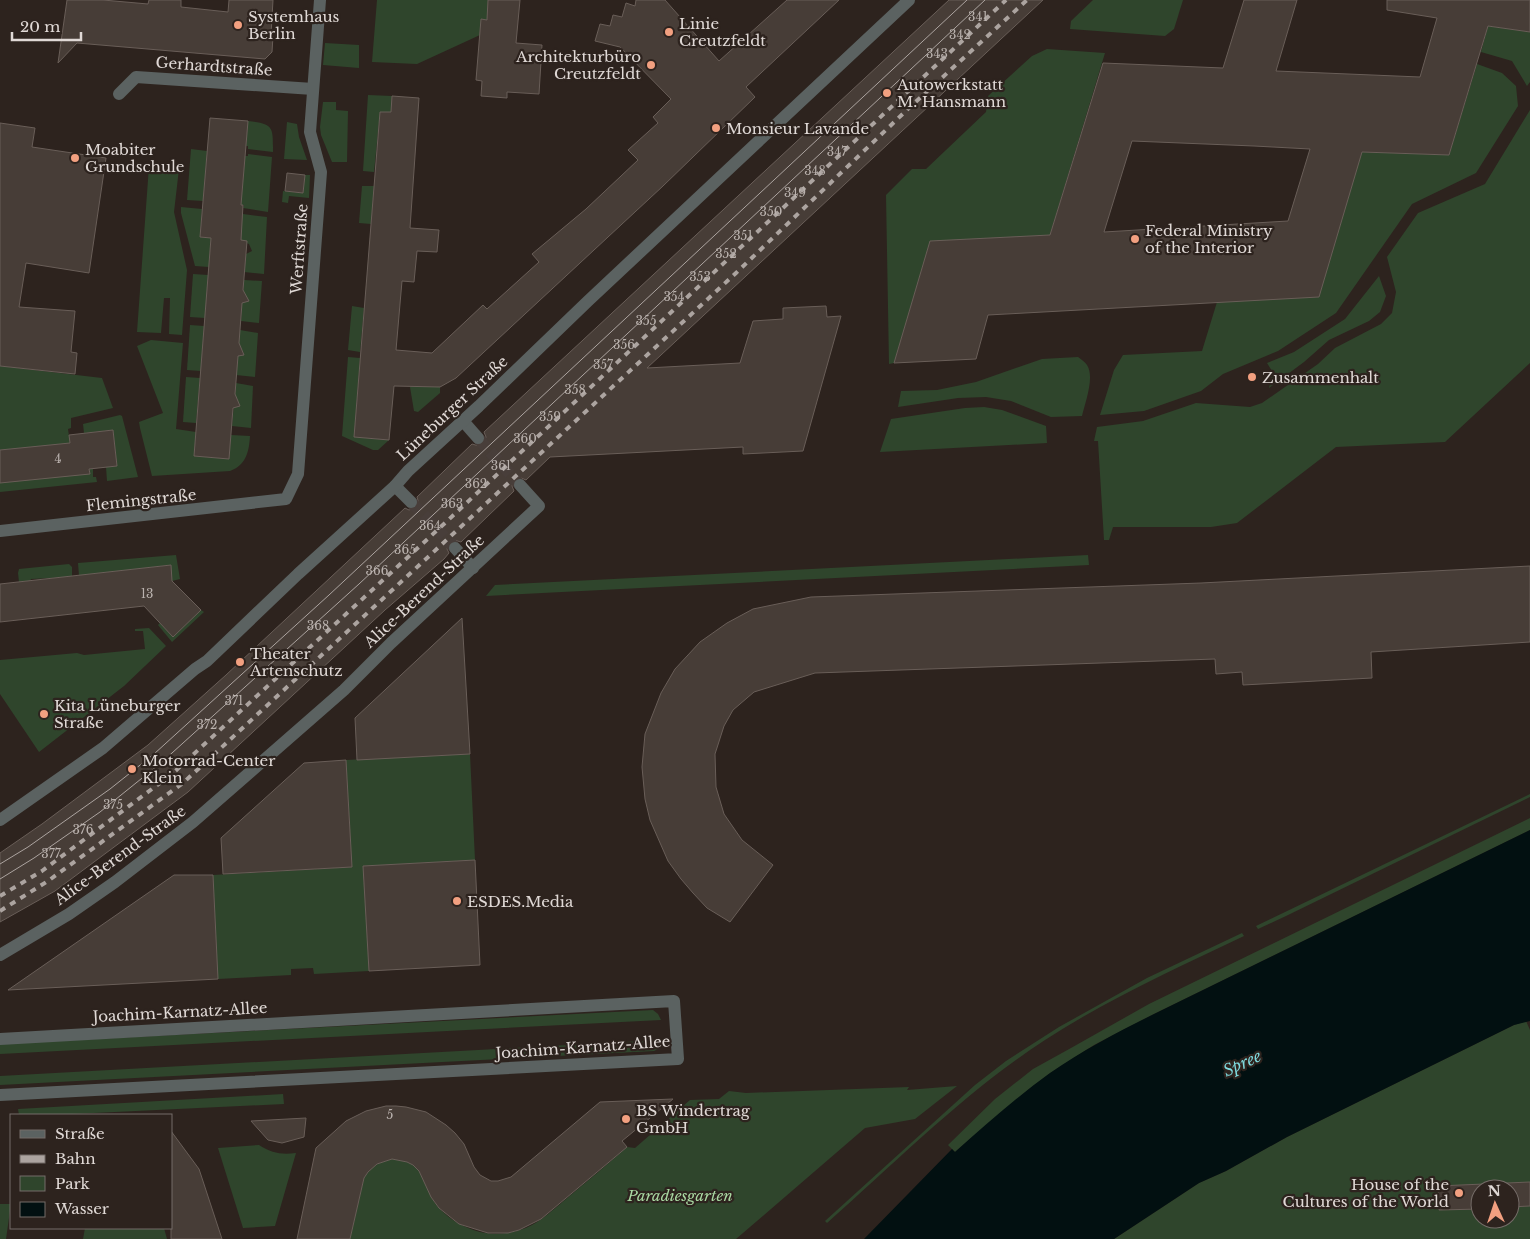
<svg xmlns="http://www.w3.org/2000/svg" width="1530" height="1239" font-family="'Libre Baskerville',serif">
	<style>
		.green { fill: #2f452c }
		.water { fill: #021011 }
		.building { fill: #473d37; stroke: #695e58; fill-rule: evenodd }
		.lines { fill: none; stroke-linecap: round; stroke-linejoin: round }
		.street-tunnel { stroke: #483e3a; stroke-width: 12; stroke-dasharray: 12 6; stroke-linecap: butt }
		.street { stroke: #5b6261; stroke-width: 12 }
		.tram { stroke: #aca4a0; stroke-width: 1 }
		.rail { stroke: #aca4a0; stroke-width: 4; stroke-dasharray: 6 6; stroke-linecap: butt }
		.poi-dot { fill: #f2a080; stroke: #2d231e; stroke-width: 2 }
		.labels { text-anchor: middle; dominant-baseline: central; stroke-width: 4.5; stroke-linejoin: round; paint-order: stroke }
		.number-label { font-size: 12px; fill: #bab2ae }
		.poi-label { font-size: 15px; fill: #e0d9d6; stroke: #2d231e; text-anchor: start }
		.street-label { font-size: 15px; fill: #e0d9d6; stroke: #2d231e }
		.park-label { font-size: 15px; font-style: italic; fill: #a9d8a2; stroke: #2d231e }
		.water-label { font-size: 16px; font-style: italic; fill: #7fdbdf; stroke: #2d231e }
	</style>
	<rect width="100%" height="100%" fill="#2d231e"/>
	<!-- green -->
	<g class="green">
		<path d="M377,0H488L487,20L481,19L480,35L417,64L372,62Z"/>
		<path d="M1093,0H1183L1174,29L1165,36L1070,29L1071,21Z"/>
		<path d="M1488,26L1530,32V82L1527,86L1512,61L1481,52Z"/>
		<path d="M325,43L359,45V68L323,65Z"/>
		<path d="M1047,49L1105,53L1050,235L930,242L894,363L889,364L886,195L912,169H926L986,112L988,96L1032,56Z"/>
		<path d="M1477,64L1502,73L1516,86L1518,106L1476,173L1412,204L1336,313L1278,351L1223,374L1201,391L1144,411L1100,415L1114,370L1123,355L1202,351L1217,302L1362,152L1449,155Z"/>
		<path d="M368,95L392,96L391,112H380L374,172L363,171Z"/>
		<path d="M323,102H336V110L348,111L347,162H332L321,135L320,127Z"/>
		<path d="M1530,110V363L1445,442L1336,447L1237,523L1211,527H1113L1109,540H1104L1098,441H1094L1097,427L1143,421L1196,403L1250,407L1262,403L1318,364L1335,348L1381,324L1392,313L1396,292L1387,257L1418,213L1485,184Z"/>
		<path d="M248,121C274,124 273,127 273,152L248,149V146H246Z"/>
		<path d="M287,122L297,124L299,137L307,160L284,159Z"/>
		<path d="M191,149L207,151L203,201L187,200Z"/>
		<path d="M248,154L272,157L268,212L243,208L244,205H241L245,156H248Z"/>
		<path d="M149,166L179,169L174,212L187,270L182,335L169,334L170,298H164L161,333L137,332Z"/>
		<path d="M305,175H310L309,198L289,196L288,203L282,202L283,191L303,193Z"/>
		<path d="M362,186H374L371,224L359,223Z"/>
		<path d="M181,207L202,209L200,237L211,238L209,267L195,266L181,213Z"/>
		<path d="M243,214L267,217L264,274L244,272L246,254L252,251L249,244L238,240L241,215H243Z"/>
		<path d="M193,274L208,275L205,318L190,317Z"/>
		<path d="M1379,276L1386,296L1380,312L1369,321L1329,340L1304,362L1269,388L1272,371L1267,363L1294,352L1345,319Z"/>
		<path d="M244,280L262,281L259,323L241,321L242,303L248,301L243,293Z"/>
		<path d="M352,306L364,308L360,352L348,350Z"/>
		<path d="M190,325L204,326L201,371L187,370Z"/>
		<path d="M240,330L258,333L255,377L236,375L238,356L244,354L240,347L238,346Z"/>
		<path d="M151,340L183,343L176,429L196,432L194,456L229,459L231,435L250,436C249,452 246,465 230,471L152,476L140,428L139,422L163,413L137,346Z"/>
		<path d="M348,357L360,358L354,437L389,440L378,450H373L342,436Z"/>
		<path d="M1078,357C1081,359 1085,362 1087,365C1095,377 1085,403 1082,416L1051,417L1011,401L986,397L958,398L898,407L901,391L937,390L976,382L1042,359Z"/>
		<path d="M0,366L102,378L113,408L71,418V428L68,429L70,443L0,450Z"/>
		<path d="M186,377L200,378L196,423L183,422Z"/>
		<path d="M236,383L253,386L251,428L232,426Z"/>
		<path d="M410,387H440V393L418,412L414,411Z"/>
		<path d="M984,407L1002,410L1046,426L1047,443L880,452L891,419L965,408Z"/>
		<path d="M120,415L122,416L138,477L107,481L106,467L117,466L113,430L84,433L83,424Z"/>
		<path d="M89,469H93V477H96L97,482L0,492V483L90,473Z"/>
		<path d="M176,555L180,579L172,581L170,565L79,576L78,563Z"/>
		<path d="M1088,555L1089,565L486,596L495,585Z"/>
		<path d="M69,564L72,567V577L31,579L30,581L19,582L18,573L19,569Z"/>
		<path d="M201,610L204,612L172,642L158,625L160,623L173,637Z"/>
		<path d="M149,628L166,646L124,686L39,752L0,694V660L77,653L84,655L145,649L143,631H135V629Z"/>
		<path d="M470,754L475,860L363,866L369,971L314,974L313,968L291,969V975L218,979L213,875L352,867L346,760Z"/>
		<path d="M1530,794V797L1286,916L1258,929L1256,926Z"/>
		<path d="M1530,818V830L1154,1014L1094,1045L1049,1074L1028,1090L955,1152L948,1145L995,1099L1033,1069L1071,1048L1149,1004Z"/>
		<path d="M1242,933L1244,936C1177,968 1108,999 1045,1040C965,1092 898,1160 827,1223L825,1221L975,1085L1006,1061L1059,1027L1147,978Z"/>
		<path d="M653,1010L658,1014L661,1020L0,1054V1044Z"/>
		<path d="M1526,1021L1530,1030V1182L1438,1187L1439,1210L1480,1209V1219H1510V1207L1530,1206V1239H1114L1199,1183L1226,1171L1287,1137L1514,1025Z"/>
		<path d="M662,1040V1047L654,1051L0,1085V1076Z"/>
		<path d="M957,1086L915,1119L865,1128L736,1239H350L364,1178C375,1159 402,1150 418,1170C427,1181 429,1196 438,1207C449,1219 464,1228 480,1232C497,1236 517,1233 532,1225C545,1218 555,1208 566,1199C586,1182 607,1165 627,1147L635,1148L690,1100L719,1099L729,1091L746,1093L909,1087L907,1090Z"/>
		<path d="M283,1094L284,1104L52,1115H19L18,1109Z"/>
		<path d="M259,1145C272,1153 281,1155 296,1153L275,1226L243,1228L218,1148Z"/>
		<path d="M0,1204H11L6,1239H0Z"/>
		<path d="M85,1228H164L167,1239H83Z"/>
	</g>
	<!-- water -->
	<path class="water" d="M1530,830V1021L1514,1025L1287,1137L1226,1171L1199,1183L1114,1239H864L952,1149L955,1152C986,1124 1017,1097 1050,1073C1083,1050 1118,1032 1154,1014Z"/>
	<!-- building -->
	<g class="building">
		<path d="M67,0H103L148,4L149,0H181V7L228,12L229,0H273L271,35L273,36L272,52L265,59L77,43L58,63Z"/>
		<path d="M488,0H520L516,43L542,45L539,94L507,92V98L481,96L482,81L476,80L481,19L487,20Z"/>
		<path d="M636,0H665L719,61L787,0H839L746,87L755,97L663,186L456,378L440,387L394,386L389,440L354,437L380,112H391L392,96L419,98L410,228L439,230L437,252L417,251L414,282L402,281L396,350L432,353L483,305L487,309L539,262L532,254L586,209L638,160L628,150L658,123L653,117L671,99L620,47L595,41L600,24L610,26L613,15L622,17L626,3L635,6Z"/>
		<path d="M949,0H1043L647,368L740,363L753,321L783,319V308L826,306L827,317L841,316L803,451L743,454V447L550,457L526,480L519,477L514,479L512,486L514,491L461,542L454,540L449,542L447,549L449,553L444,559L385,610L188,792L55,891L0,922V853L42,824L148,745L226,675L405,508L409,510L416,508L419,504L417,497L472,444L479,446L484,444L486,437L484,432Z"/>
		<path d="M1244,0H1297L1276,71L1420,77L1437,18L1387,10V0H1530V32L1488,26L1449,155L1362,152L1319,297L988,315L976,359L894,363L930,241L1050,235L1103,63L1223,68ZM1132,141L1254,146L1310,149L1288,221L1104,232Z"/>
		<path d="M210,118L248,121L241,205H243L241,240L247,241L243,290L249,301L242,303L239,343L244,355L238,356L235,394L240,406L233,408L229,459L194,456L211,238L200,237Z"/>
		<path d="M0,123L35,128L32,147L106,158L89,273L26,263L19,307L75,311L71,352L77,353L75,374L0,366Z"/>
		<path d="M287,173L305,175L303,193L285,191Z"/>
		<path d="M113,430L117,466L89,469L90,474L0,483V450L70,443L69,435Z"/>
		<path d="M171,565L172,581L201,610L173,637L144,606L0,622V584Z"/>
		<path d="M1530,566V642L1371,652L1372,678L1243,685L1242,672L1216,674L1215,659L815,673L754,692L733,710L724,726L715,754L716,787L724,814L742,840L773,865L730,922L707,908L693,893L681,879L668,861L650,820L645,799L642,767L645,734L661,693L675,669L700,642L727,623L753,609L811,597L1201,583Z"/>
		<path d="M462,618L470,754L357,760L355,718Z"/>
		<path d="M346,760L352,867L223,874L221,838L304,763Z"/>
		<path d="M475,860L480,965L369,971L363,866Z"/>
		<path d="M174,875H213L218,979L8,990Z"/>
		<path d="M673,1099L622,1141L627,1147L541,1219L519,1230L508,1233H488L459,1224L439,1208L431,1197L419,1171L413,1165L407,1162L392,1159L377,1164L368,1172L364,1178L350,1239H297L316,1148L346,1121L366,1111L386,1106H396L406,1107L426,1112L446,1125L455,1133L464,1144L474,1167L480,1175L491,1181H498L511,1177L600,1102Z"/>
		<path d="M306,1118L304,1137L282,1143L268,1140L251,1121Z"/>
		<path d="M171,1131L199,1169L222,1239H171Z"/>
		<path d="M1530,1182V1206L1510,1207V1189H1480V1209L1439,1210L1438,1186Z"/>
	</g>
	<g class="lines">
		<!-- street-tunnel -->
		<g class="street-tunnel">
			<path d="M478,438L520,485"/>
			<path d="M411,502L455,548"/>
		</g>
		<!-- street -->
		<g class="street">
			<path d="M119,94L136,77L313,89"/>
			<path d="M463,421L478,438"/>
			<path d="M395,486L411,502"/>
			<path d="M0,531L286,499L298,474L321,172L310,132L320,0"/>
			<path d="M455,548L473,568"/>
			<path d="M0,820L103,748L195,669L207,661L298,574L395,486L408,471L479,406L588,301L909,0"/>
			<path d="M0,955L69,914L115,882L193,822L344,690L391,643L539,506L520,485"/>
			<path d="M0,1039L674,1001L678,1059L0,1095"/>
		</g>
		<!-- tram -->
		<g class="tram">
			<path d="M0,864L28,847L110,789L154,754L329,595L967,0"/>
			<path d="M0,879L34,858L100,812L162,762L359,584L985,0"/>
		</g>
		<!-- rail -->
		<g class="rail">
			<path d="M0,896L42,871L172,774L445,523L1006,0"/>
			<path d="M0,911L48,881L183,783L736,273L910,107L1027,0"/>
		</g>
	</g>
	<!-- markers -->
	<g class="poi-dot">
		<circle cx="238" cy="25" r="5"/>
		<circle cx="669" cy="32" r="5"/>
		<circle cx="651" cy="65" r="5"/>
		<circle cx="887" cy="93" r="5"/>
		<circle cx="716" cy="128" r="5"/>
		<circle cx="75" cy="158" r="5"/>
		<circle cx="1135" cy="239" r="5"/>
		<circle cx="1252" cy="377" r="5"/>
		<circle cx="240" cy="662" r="5"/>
		<circle cx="44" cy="714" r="5"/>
		<circle cx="132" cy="769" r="5"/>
		<circle cx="457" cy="901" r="5"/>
		<circle cx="626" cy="1119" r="5"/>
		<circle cx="1459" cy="1193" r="5"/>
	</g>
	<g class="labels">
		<!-- number labels -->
		<g class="number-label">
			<text x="978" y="16">341</text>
			<text x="960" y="34">342</text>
			<text x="937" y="53">343</text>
			<text x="837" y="151">347</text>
			<text x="815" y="170">348</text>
			<text x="795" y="192">349</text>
			<text x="771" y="211">350</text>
			<text x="743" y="235">351</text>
			<text x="726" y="253">352</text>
			<text x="700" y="276">353</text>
			<text x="674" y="296">354</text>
			<text x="646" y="320">355</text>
			<text x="624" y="344">356</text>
			<text x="603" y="364">357</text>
			<text x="575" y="389">358</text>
			<text x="550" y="416">359</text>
			<text x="525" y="438">360</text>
			<text x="58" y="458">4</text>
			<text x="501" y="465">361</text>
			<text x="476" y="483">362</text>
			<text x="452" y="503">363</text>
			<text x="430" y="525">364</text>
			<text x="405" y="549">365</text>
			<text x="377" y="570">366</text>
			<text x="147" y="593">13</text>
			<text x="318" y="625">368</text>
			<text x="234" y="700">371</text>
			<text x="207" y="724">372</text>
			<text x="113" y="804">375</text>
			<text x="83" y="829">376</text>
			<text x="51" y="853">377</text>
			<text x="390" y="1114">5</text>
		</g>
		<!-- poi labels -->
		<g class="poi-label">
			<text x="248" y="16">Systemhaus<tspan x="248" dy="17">Berlin</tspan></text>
			<text x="679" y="23">Linie<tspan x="679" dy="17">Creutzfeldt</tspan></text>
			<text x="641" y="56" text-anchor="end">Architekturbüro<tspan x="641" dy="17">Creutzfeldt</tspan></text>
			<text x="897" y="84">Autowerkstatt<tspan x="897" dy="17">M. Hansmann</tspan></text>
			<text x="726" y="128">Monsieur Lavande</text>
			<text x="85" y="149">Moabiter<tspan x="85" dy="17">Grundschule</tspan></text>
			<text x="1145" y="230">Federal Ministry<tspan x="1145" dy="17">of the Interior</tspan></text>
			<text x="1262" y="377">Zusammenhalt</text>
			<text x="250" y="653">Theater<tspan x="250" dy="17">Artenschutz</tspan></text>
			<text x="54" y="705">Kita Lüneburger<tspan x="54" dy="17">Straße</tspan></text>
			<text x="142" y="760">Motorrad-Center<tspan x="142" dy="17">Klein</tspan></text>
			<text x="467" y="901">ESDES.Media</text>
			<text x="636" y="1110">BS Windertrag<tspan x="636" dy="17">GmbH</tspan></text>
			<text x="1449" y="1184" text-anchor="end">House of the<tspan x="1449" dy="17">Cultures of the World</tspan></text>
		</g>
		<!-- street labels -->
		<g class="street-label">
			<text transform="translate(214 66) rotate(4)">Gerhardtstraße</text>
			<text transform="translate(299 249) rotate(-86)">Werftstraße</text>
			<text transform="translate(452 408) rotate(-43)">Lüneburger Straße</text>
			<text transform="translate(141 500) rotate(-6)">Flemingstraße</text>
			<text transform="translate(424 591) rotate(-43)">Alice-Berend-Straße</text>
			<text transform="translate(120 855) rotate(-36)">Alice-Berend-Straße</text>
			<text transform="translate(180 1012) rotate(-3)">Joachim-Karnatz-Allee</text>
			<text transform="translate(583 1047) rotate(-4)">Joachim-Karnatz-Allee</text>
		</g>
		<!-- park labels -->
		<g class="park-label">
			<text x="680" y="1195">Paradiesgarten</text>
		</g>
		<!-- water labels -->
		<g class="water-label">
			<text transform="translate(1242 1063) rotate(-25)">Spree</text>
		</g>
	</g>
	<!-- legend -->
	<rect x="10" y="1114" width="162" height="115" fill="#2d231e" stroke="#756c68"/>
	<rect x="20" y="1130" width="25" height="8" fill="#5b6261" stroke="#756c68"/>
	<text x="55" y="1139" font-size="15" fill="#e0d9d6">Straße</text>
	<rect x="20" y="1155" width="25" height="8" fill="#aca4a0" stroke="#756c68"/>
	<text x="55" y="1164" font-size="15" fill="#e0d9d6">Bahn</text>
	<rect x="20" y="1176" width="25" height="15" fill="#2f452c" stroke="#756c68"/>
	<text x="55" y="1189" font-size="15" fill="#e0d9d6">Park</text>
	<rect x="20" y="1202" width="25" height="15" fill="#021011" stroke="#756c68"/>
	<text x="55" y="1214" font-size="15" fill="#e0d9d6">Wasser</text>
	<!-- north arrow -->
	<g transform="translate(1495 1204) rotate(357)"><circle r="24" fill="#2d231e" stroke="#756c68"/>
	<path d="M0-4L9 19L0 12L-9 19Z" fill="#f2a080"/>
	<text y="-8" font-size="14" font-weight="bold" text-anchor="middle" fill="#e0d9d6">N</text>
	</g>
	<!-- scale -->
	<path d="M12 32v8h69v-8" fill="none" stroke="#e0d9d6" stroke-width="2.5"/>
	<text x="20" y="32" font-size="15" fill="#e0d9d6" stroke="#2d231e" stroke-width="4" paint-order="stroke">20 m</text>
</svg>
